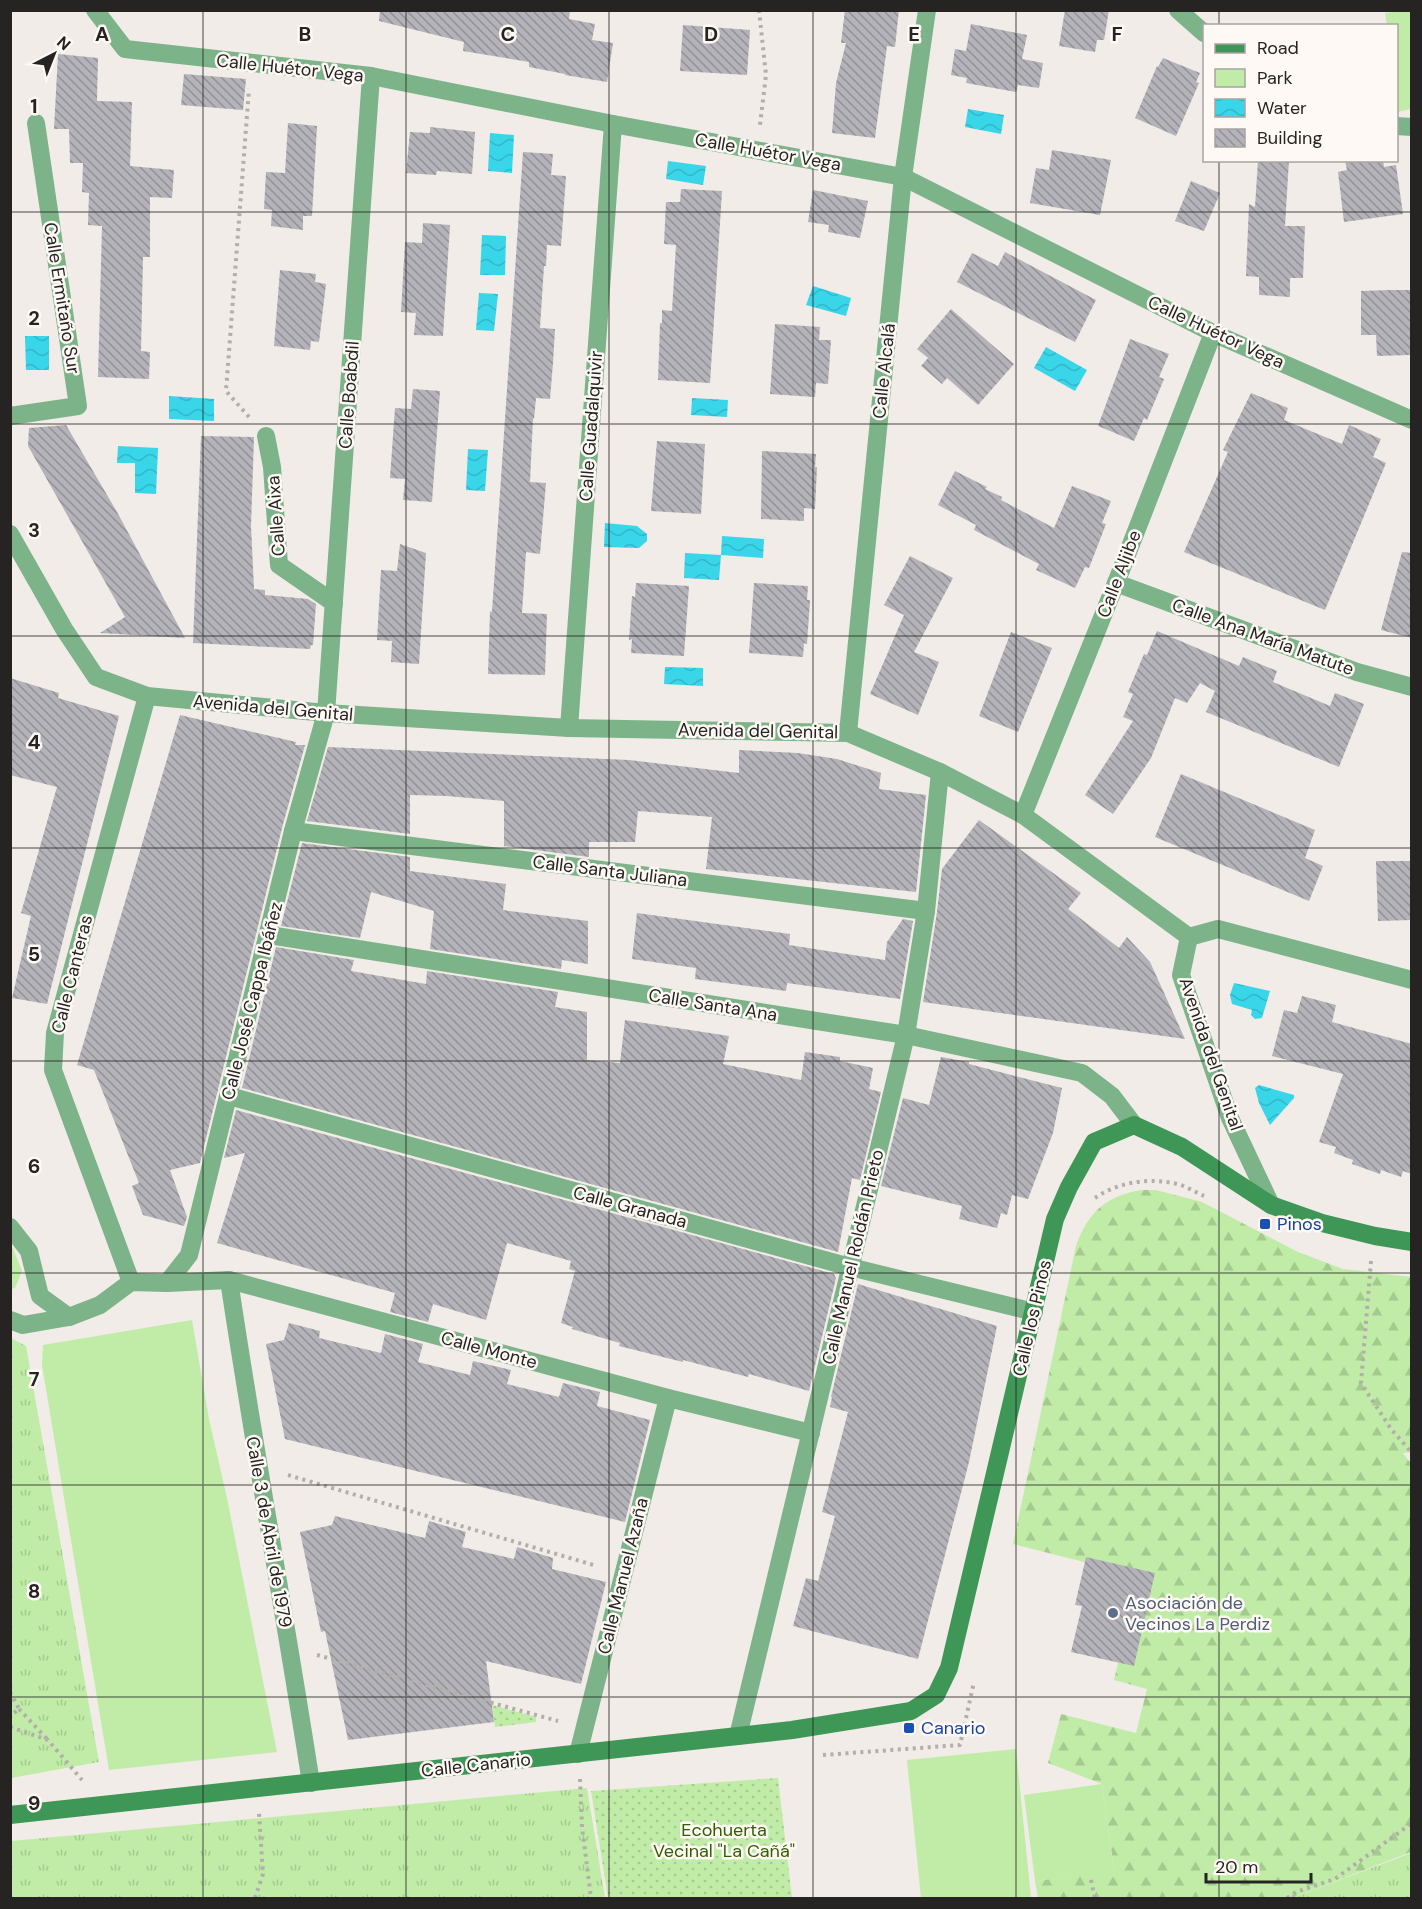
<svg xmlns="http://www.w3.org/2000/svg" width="1422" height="1909" font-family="'DM Sans',sans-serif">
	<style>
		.grass { fill: url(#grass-tufts) }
		.forest { fill: url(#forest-firs) }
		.park { fill: #c0eca7 }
		.garden { fill: url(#garden-dots) }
		.water { fill: url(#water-waves) }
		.building { fill: url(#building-back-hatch) }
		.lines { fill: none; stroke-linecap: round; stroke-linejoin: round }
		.path { stroke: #b3aeaa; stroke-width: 4; stroke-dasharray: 3 4.5; stroke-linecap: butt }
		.street { stroke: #7db389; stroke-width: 18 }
		.secondary { stroke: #3e9657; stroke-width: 18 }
		.grid { fill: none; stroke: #262422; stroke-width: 1.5; stroke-opacity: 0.55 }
		.transit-dot { fill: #1a4fb4; stroke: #fef9f5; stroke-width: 2 }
		.service-dot { fill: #5c6f8a; stroke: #fef9f5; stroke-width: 2 }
		.labels { text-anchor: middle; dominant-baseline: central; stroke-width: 5; stroke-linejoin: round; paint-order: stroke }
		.street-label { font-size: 18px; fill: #262422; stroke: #fef9f5 }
		.transit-label { font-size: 18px; fill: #164399; stroke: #fef9f5; text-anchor: start }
		.service-label { font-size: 18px; fill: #4e5e75; stroke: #fef9f5; text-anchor: start }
		.park-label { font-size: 18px; fill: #305e00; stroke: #fef9f5 }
		.grid-label { font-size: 20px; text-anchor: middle; font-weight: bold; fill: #262422; stroke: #fef9f5; stroke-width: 5; stroke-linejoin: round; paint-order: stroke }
	</style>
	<defs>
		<pattern id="grass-tufts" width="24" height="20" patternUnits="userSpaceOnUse" patternTransform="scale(1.5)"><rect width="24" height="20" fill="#c0eca7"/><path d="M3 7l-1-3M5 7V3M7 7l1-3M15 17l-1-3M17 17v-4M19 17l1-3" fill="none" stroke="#a5ca8f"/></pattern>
		<pattern id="forest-firs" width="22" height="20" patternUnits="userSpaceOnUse" patternTransform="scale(1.5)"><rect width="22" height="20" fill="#c0eca7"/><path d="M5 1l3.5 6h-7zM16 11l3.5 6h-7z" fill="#a5ca8f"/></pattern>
		<pattern id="garden-dots" width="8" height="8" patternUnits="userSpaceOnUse" patternTransform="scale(1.5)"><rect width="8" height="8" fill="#c0eca7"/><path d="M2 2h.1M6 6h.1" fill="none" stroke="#a5ca8f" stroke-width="1.8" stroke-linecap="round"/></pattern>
		<pattern id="water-waves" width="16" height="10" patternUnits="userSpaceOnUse" patternTransform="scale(1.5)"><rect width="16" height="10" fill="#39d5e9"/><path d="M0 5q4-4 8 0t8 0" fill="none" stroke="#32b7c8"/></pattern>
		<pattern id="building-back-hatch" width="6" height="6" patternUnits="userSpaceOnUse" patternTransform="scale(1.5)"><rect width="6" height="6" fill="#b4b3b9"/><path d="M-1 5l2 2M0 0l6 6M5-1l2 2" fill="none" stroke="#929196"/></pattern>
	</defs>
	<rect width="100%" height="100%" fill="#f1ece7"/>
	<!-- grass -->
	<g class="grass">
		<path d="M10,1241L22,1271L15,1288L11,1289Z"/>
		<path d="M11,1338L26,1346L99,1762L11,1778Z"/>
		<path d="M587,1788L605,1898H11V1841Z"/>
		<path d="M1411,1852V1898H1292L1411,1853Z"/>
	</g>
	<!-- forest -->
	<path class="forest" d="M1141,1190H1156L1202,1202L1298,1252L1343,1269L1411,1277L1412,1452L1403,1453L1412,1465L1411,1852L1292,1898H1038L1035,1881L1114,1870L1102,1784L1048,1763L1061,1714L1136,1733L1147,1689L1114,1680L1139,1576L1013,1544L1076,1246C1088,1212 1106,1196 1141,1190Z"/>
	<!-- park -->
	<g class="park">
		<path d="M1403,11H1411V109L1398,112L1396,26L1387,25L1385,13Z"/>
		<path d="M192,1320L209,1419L227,1498L277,1752L109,1770L42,1365L43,1345Z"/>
		<path d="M1016,1749L1031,1898H921L907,1760Z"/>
		<path d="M1102,1784L1114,1871L1035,1881L1024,1795Z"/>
	</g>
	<!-- garden -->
	<g class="garden">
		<path d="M492,1705L536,1717V1722L495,1727Z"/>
		<path d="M778,1778L792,1898H608L591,1791Z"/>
	</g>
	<!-- water -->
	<g class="water">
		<path d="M968,109L1004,115L1001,134L965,127Z"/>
		<path d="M490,133L514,135L512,173L488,171Z"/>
		<path d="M668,161L706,166L703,185L666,179Z"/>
		<path d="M482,235L506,236L505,275H480Z"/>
		<path d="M813,286L851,298L846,316L806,305Z"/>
		<path d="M479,293L498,294L494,331L476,330Z"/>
		<path d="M25,336H49V370H26Z"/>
		<path d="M1046,347L1087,370L1075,391L1034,368Z"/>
		<path d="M169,396L214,399V421L169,419Z"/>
		<path d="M692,398L728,400L727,417L691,415Z"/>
		<path d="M118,446L158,448L156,494L135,493V463H117Z"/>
		<path d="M468,449L488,450L485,491L466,490Z"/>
		<path d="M605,523L637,526L647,534V541L639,548L604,547Z"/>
		<path d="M722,536L764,539L763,558L721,555L719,580L684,578L685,553L721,555Z"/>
		<path d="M665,667L703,668V686L664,684Z"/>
		<path d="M1234,983L1270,991L1262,1018L1255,1019L1251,1015L1252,1010L1232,1004L1230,995Z"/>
		<path d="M1259,1085L1294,1095V1098L1270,1125L1259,1103L1255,1088Z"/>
	</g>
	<!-- building -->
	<g class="building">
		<path d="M380,10H570L569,19L595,24L592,40L613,43L607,82L565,75V74L529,67V62L463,51L464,42L379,21Z"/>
		<path d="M845,10H899L895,47L887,46L875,138L832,133L836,83L846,43H841Z"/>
		<path d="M1065,10H1109L1104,40H1097L1095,52L1059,46Z"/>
		<path d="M971,24L1027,35L1022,59L1043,63L1039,88L1018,85L1016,92L966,83L967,78L951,75L955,49L966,51Z"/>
		<path d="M683,25L750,30L747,75L680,71Z"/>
		<path d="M58,54L98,58L97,101L132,102L130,166L174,170L172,198L150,197V257H143L141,351L150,352L149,379L98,377L102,226L88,225L89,193L82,192L83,163H70L69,129H54Z"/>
		<path d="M1163,58L1200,73L1196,82L1199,83L1176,136L1135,118L1157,66L1158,67Z"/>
		<path d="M184,74L246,79L243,110L181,105Z"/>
		<path d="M288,123L317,126L312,216H303V230L271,226L272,210L264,209L266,172L285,173Z"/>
		<path d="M430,127L475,132L472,174L437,171L436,175L406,173L410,132L430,133Z"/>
		<path d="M1052,150L1111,160L1100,215L1030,203L1036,168L1049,170Z"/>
		<path d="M523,152L553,154L551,175L566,176L561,246L547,245L546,266H544L540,328L555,329L553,363L550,399L536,398L534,419L533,418L530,482L546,483L540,554L526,552L522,613L547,614L545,675L488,674L490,611L492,612Z"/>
		<path d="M1258,160H1289L1285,226H1305L1303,278H1290V297L1259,295V277L1246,276L1249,204L1255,207Z"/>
		<path d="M1345,160H1383L1384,167L1396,165L1403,214L1344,222L1338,172L1347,170Z"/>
		<path d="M1191,181L1220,193L1204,231L1175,221Z"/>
		<path d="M681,189L722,191L710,383L658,380L660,323H662V310L672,311L676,245L664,244L666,202H680Z"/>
		<path d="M813,190L868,201L860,238L828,232L829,225L808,222Z"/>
		<path d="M423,223L450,225L443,336L414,335L416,313L401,312L405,242L422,243Z"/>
		<path d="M1005,252L1096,300L1075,342L957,282L972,253L998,266Z"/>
		<path d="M280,270L316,274L315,282L326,284L319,342L311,341L310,350L274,346Z"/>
		<path d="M1391,290H1412L1410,355L1377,356L1376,335H1361V291Z"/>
		<path d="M951,309L1014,364L978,405L947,378L942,384L921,366L928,358L917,349Z"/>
		<path d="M775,324L820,327L819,340H831L828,384L816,383L815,397L770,394Z"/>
		<path d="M1130,339L1169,354L1159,377L1164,379L1147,420L1144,418L1134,441L1098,426Z"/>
		<path d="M413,389L440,391L432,502L403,500L405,479L390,478L395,408L411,409Z"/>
		<path d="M1251,393L1288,408L1284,420L1342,444L1349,425L1381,439L1373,457L1386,463L1325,610L1184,552L1228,452L1223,450Z"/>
		<path d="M66,425L117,512L185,638L100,633L125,617L28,446L29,428Z"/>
		<path d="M201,436L254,437L251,526L254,589L265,590V595L308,599L316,604L313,645H311L310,649L193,643Z"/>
		<path d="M657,441L705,444L701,514L651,511Z"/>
		<path d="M762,451L816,454L815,467H817L815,509L804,508V521L761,519Z"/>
		<path d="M955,471L987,487L985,489L1002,497L1001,500L1054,528L1072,486L1111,501L1102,523L1106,524L1096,550L1089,568L1085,567L1075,588L1036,570L1039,564L974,530L976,525L938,505Z"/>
		<path d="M400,544L426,553L419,664L391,662L392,641L377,640L381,570L397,571Z"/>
		<path d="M1402,552L1412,553V638L1381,630Z"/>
		<path d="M910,556L953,578L914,652L939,662L918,715L870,694L904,615L884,605Z"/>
		<path d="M636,583L689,586L684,656L631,653L632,639L629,640L632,596L635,597Z"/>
		<path d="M754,583L808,586L807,600H810L807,644L804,643L803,657L749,653Z"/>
		<path d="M1157,631L1239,666L1243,657L1277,671L1273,682L1330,706L1335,693L1364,704L1339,767L1206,712L1215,691L1200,683L1187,703L1175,698L1151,758L1113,814L1085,795L1133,721L1123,717L1133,694L1128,692L1144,654L1147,655Z"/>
		<path d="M1011,632L1052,648L1018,732L979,716Z"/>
		<path d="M10,678L59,693L58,698L119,716L47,1004L12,998L31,916L21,913L57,787L10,775Z"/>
		<path d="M180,715L296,742L295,745H305L282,828L200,1163L170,1170L187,1217L184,1226L143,1215L132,1186L139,1183L94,1070L77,1065Z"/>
		<path d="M328,747L629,760L739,773V750L798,753L837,759L881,773L879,789L926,795L916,892L706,869L712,817L638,811L635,842H589V857L504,846V801L447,796L410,795V834L307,821Z"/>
		<path d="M1181,774L1315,830L1305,858L1323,866L1309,901L1155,837Z"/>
		<path d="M979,820L1081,893L1068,909L1119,948L1127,937L1150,962L1185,1039L923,1002L937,912L942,869Z"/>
		<path d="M302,843L410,857V871L506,884L503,910L588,921V964L562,960L561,969L430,949L434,911L371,892L360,938L281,926Z"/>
		<path d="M1376,861H1412V920L1378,921Z"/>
		<path d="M637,913L790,934L789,945L885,960L887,942L903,919L913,921L900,999L787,983L786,991L695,979L696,968L632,959Z"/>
		<path d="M276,947L354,960L351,971L426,984L427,971L558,992L555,1007L587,1012V1060L620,1063L625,1020L729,1036L723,1064L801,1080L805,1052L840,1057V1061L873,1068L869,1089L881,1092L860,1180L852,1178L838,1252L242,1088Z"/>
		<path d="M1302,996L1336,1005L1332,1022L1412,1044V1174L1403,1171L1401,1177L1381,1170L1380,1174L1352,1164L1353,1160L1334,1153L1336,1147L1319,1142L1343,1074L1272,1056L1284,1010L1297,1013Z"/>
		<path d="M941,1057L969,1062V1064L1062,1088L1053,1133L1028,1199L1012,1195L1007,1215L1001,1213L997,1228L959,1219L962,1206L881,1186L903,1098L929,1105Z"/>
		<path d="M236,1110L834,1274L836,1278L809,1391L749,1374L748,1377L683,1360V1362L619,1346L620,1343L572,1329L573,1327L561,1323L575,1271L569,1269L571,1261L507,1243L486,1320L433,1304L428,1322L390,1312L395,1293L217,1243L245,1153L224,1158Z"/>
		<path d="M858,1284L997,1326L969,1462L918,1659L793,1626L806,1578L818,1581L835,1516L822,1512L848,1412L830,1407L832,1397H831Z"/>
		<path d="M289,1323L320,1331L319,1338L381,1353L385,1334L423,1344L418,1362L470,1375L473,1361L511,1370L507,1384L559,1397L563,1383L600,1392L597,1406L650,1420L625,1522L285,1439L266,1344L284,1340Z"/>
		<path d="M335,1516L425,1538L429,1521L466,1532L462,1547L514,1559L517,1547L553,1558L552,1569L606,1582L581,1684L486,1661L494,1722L348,1740L325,1631L321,1632L300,1532L332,1525Z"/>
		<path d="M1086,1557L1155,1573L1134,1666L1071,1652L1082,1606L1075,1605Z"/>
	</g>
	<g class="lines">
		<!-- path -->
		<g class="path">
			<path d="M759,10L766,75L760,125"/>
			<path d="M249,417L226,391L249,89"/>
			<path d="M1095,1198C1118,1182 1150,1177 1177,1184C1186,1186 1195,1192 1204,1196"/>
			<path d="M1371,1261L1361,1383L1391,1429L1412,1453"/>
			<path d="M288,1475L597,1566"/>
			<path d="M317,1655L558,1721"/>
			<path d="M10,1692L19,1709L10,1716"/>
			<path d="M19,1709L47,1739"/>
			<path d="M10,1727L48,1740L82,1780"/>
			<path d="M823,1755L960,1745L974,1682"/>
			<path d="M580,1779L582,1827L591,1898"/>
			<path d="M1091,1880L1095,1898"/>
			<path d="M255,1898L263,1874L259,1813"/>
			<path d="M1287,1898L1296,1892L1335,1879L1412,1823"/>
		</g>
		<!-- street -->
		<g class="street">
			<path d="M95,10L125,49L371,76L613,124L903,177L1213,333L1412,420"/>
			<path d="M1178,10L1204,33"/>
			<path d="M1396,126L1412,127"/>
			<path d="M10,416L78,406L36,123"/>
			<path d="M266,436L272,467L279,565L334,603"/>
			<path d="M10,534L64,629L96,677L147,696L326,713L569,728L848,733L940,772L1023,815L1189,937"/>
			<path d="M1116,583L1357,672L1412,687"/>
			<path d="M569,728L613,124"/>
			<path d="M848,733L903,177L927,10"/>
			<path d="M1023,815L1116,583L1213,333"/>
			<path d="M293,831L926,911"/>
			<path d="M269,935L906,1035L1082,1073L1112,1096L1134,1125"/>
			<path d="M1189,937L1181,975L1230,1118L1271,1205"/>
			<path d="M1189,937L1218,929L1412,980"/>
			<path d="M229,1096L850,1267L1034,1312"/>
			<path d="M10,1227L29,1251L40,1296L69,1317"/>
			<path d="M229,1280C254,1448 285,1615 311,1783"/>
			<path d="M131,1282L53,1070L55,1033L147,696"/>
			<path d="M167,1283L189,1255L293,831L326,713L371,76"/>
			<path d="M10,1320L23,1325L69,1317L100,1305L131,1282L167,1283L229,1280L668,1398L811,1433"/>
			<path d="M738,1736L906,1035L926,911L940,772"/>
			<path d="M578,1754L668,1398"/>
		</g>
		<!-- secondary -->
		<path class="secondary" d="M10,1815L738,1736L792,1730L911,1711L936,1695L949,1668L1055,1219L1069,1187L1094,1142L1134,1125L1182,1147L1271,1205L1322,1223L1375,1236L1412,1242"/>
	</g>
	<!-- grid -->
	<path class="grid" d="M203,10V1898M406,10V1898M609,10V1898M813,10V1898M1016,10V1898M1219,10V26M1219,160V1898M10,212H1412M10,424H1412M10,636H1412M10,848H1412M10,1061H1412M10,1273H1412M10,1485H1412M10,1697H1412"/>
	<!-- markers -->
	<g class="transit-dot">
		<rect x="1259" y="1218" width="12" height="12" rx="3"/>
		<rect x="903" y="1722" width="12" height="12" rx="3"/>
	</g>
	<circle class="service-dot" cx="1113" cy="1613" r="6"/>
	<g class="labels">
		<!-- street labels -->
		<g class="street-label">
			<text transform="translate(290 68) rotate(6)">Calle Huétor Vega</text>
			<text transform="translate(768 152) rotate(10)">Calle Huétor Vega</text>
			<text transform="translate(62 298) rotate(81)">Calle Ermitaño Sur</text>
			<text transform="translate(1216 332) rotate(25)">Calle Huétor Vega</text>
			<text transform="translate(884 371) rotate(-84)">Calle Alcalá</text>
			<text transform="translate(349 395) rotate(-86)">Calle Boabdil</text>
			<text transform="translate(591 426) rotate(-86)">Calle Guadalquivir</text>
			<text transform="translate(276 516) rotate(-94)">Calle Aixa</text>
			<text transform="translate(1119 574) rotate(-69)">Calle Aljibe</text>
			<text transform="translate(1263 637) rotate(20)">Calle Ana María Matute</text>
			<text transform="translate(273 708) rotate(5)">Avenida del Genital</text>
			<text transform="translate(758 731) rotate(1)">Avenida del Genital</text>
			<text transform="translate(610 871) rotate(7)">Calle Santa Juliana</text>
			<text transform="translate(72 974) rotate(-76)">Calle Canteras</text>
			<text transform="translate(252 1001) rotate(-76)">Calle José Cappa Ibáñez</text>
			<text transform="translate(713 1005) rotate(9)">Calle Santa Ana</text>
			<text transform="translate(1211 1054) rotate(71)">Avenida del Genital</text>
			<text transform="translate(630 1207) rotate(15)">Calle Granada</text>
			<text transform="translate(853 1257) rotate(-77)">Calle Manuel Roldán Prieto</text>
			<text transform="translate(1032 1318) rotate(-77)">Calle los Pinos</text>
			<text transform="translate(489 1350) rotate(15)">Calle Monte</text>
			<text transform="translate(269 1532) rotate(80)">Calle 3 de Abril de 1979</text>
			<text transform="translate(623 1576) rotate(-76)">Calle Manuel Azaña</text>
			<text transform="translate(476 1765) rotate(-6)">Calle Canario</text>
		</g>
		<!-- transit labels -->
		<g class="transit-label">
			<text x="1277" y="1224">Pinos</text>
			<text x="921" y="1728">Canario</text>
		</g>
		<!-- service labels -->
		<g class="service-label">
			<text x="1125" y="1603">Asociación de<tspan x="1125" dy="21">Vecinos La Perdiz</tspan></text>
		</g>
		<!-- park labels -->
		<g class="park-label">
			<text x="724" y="1830">Ecohuerta<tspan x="724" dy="21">Vecinal "La Cañá"</tspan></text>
		</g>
	</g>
	<g class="grid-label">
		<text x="102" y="41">A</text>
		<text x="305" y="41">B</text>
		<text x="508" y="41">C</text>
		<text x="711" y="41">D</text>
		<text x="914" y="41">E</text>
		<text x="1117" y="41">F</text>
		<text x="34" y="113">1</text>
		<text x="34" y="325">2</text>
		<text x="34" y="537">3</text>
		<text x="34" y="749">4</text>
		<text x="34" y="961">5</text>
		<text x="34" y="1173">6</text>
		<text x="34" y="1386">7</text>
		<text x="34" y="1598">8</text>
		<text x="34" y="1810">9</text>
	</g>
	<!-- border -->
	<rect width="1422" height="1909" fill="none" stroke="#262422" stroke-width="24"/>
	<!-- legend -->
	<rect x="1203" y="24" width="195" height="138" fill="#fef9f5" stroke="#a8a4a1" stroke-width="1.5"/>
	<rect x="1215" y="44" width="30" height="9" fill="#3e9657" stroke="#a8a4a1" stroke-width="1.5"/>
	<text x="1257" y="54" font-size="18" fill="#262422">Road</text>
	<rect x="1215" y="69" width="30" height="18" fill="#c0eca7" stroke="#a8a4a1" stroke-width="1.5"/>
	<text x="1257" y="84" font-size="18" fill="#262422">Park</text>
	<rect x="1215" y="99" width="30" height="18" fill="url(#water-waves)" stroke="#a8a4a1" stroke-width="1.5"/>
	<text x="1257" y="114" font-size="18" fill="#262422">Water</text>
	<rect x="1215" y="129" width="30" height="18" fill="url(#building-back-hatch)" stroke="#a8a4a1" stroke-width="1.5"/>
	<text x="1257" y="144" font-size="18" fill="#262422">Building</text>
	<!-- north arrow -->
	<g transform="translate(54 54) rotate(42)" stroke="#fef9f5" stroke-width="4.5" paint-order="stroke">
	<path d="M0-4.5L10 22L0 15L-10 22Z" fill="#262422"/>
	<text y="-9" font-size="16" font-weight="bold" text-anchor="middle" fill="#262422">N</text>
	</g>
	<!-- scale -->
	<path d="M1206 1873v9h105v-9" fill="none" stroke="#262422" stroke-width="3"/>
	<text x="1215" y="1873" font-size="18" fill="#262422" stroke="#fef9f5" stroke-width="4.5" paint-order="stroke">20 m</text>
</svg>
